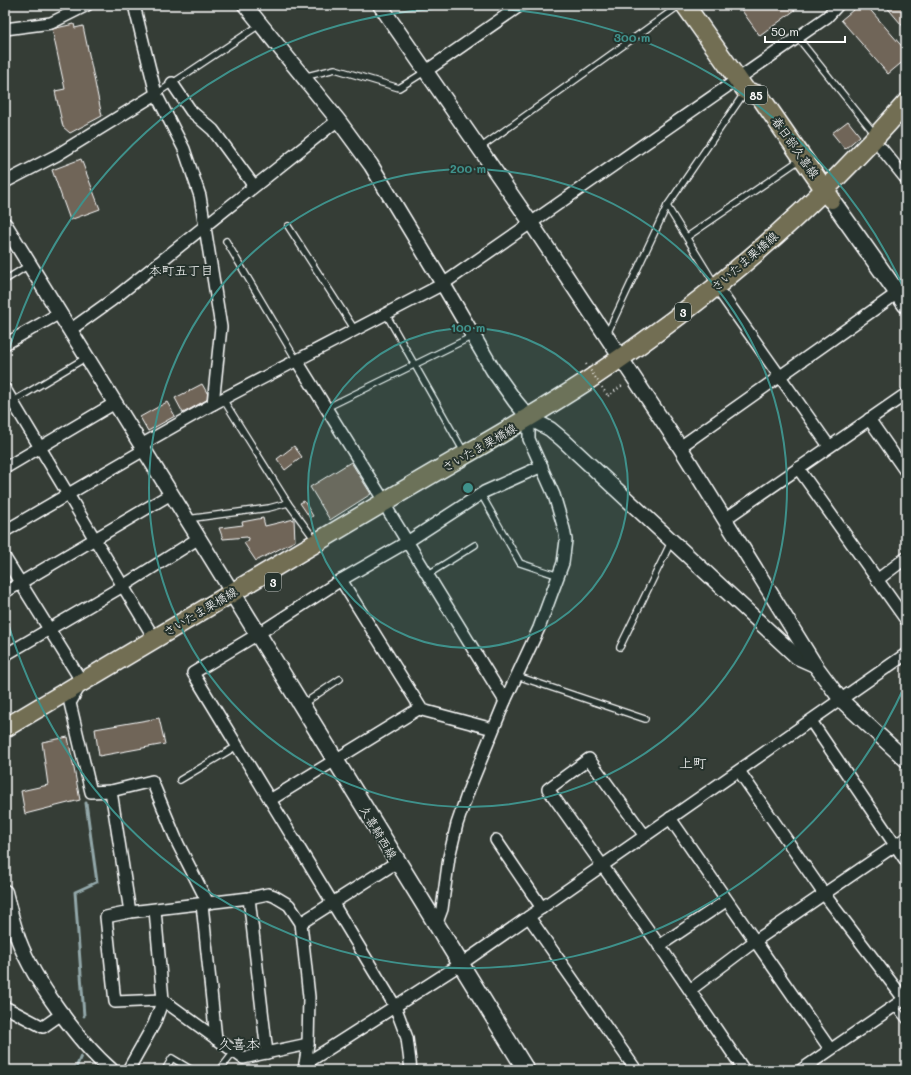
<svg xmlns="http://www.w3.org/2000/svg" width="911" height="1075" font-family="Mali,'Klee One',sans-serif">
	<style>
		.lines { fill: none; stroke-linecap: round; stroke-linejoin: round }
		.stream { stroke: #93a8aa; stroke-width: 3 }
		.building { fill: #706559; stroke: #fff }
		.service-casing { stroke: #fff; stroke-width: 8 }
		.minor-casing { stroke: #fff; stroke-width: 14 }
		.tertiary-casing { stroke: #fff; stroke-width: 17 }
		.secondary-casing { stroke: #fff; stroke-width: 19 }
		.primary-casing { stroke: #fff; stroke-width: 21 }
		.path { stroke: #fff; stroke-width: 2; stroke-dasharray: 1 3; stroke-linecap: butt }
		.service { stroke: #26332d; stroke-width: 5.5 }
		.minor { stroke: #26332d; stroke-width: 11 }
		.tertiary { stroke: #26332d; stroke-width: 14 }
		.secondary { stroke: #26332d; stroke-width: 16 }
		.primary { stroke: #726e52; stroke-width: 18 }
		.path-bridge { stroke: #fff; stroke-width: 2; stroke-dasharray: 1 3; stroke-linecap: butt }
		.ring { fill: none; stroke: #3f918b; stroke-width: 2 }
		.labels { text-anchor: middle; dominant-baseline: central; stroke-width: 4; stroke-linejoin: round; paint-order: stroke }
		.shield { fill: #26332d; stroke: #bec2c0; stroke-width: 1 }
		.shield-label { font-size: 11px; font-weight: bold; fill: #fff }
		.street-label { font-size: 12px; fill: #fff; stroke: #26332d }
		.neighbourhood-label { font-size: 13px; fill: #fff; stroke: #26332d }
		.quarter-label { font-size: 14px; fill: #fff; stroke: #26332d }
		.centre { fill: #3f918b; stroke: #26332d; stroke-width: 2 }
		.ring-label { font-size: 12px; text-anchor: middle; font-weight: bold; fill: #3f918b; stroke: #26332d; stroke-width: 4; stroke-linejoin: round; paint-order: stroke }
	</style>
	<rect width="100%" height="100%" fill="#353d36"/>
	<filter id="ink" filterUnits="userSpaceOnUse"><feTurbulence type="fractalNoise" baseFrequency=".025" numOctaves="2"/><feDisplacementMap in="SourceGraphic" scale="8" xChannelSelector="R" yChannelSelector="G"/><feConvolveMatrix kernelMatrix="1 2 1 2 8 2 1 2 1" color-interpolation-filters="sRGB"/></filter>
	<g filter="url(#ink)">
		<g class="lines">
			<!-- stream -->
			<g class="stream">
				<path d="M84,1016L75,892L97,882L86,803"/>
				<path d="M75,1070L81,1056"/>
			</g>
		</g>
		<!-- building -->
		<g class="building">
			<path d="M738,5H792L795,10L760,36Z"/>
			<path d="M859,5H866L906,51V59L888,74L841,20Z"/>
			<path d="M885,5H906V30Z"/>
			<path d="M74,24L75,28L83,26L102,116L70,133L63,127L55,91L65,89L52,29Z"/>
			<path d="M848,121L860,136L845,149L832,133Z"/>
			<path d="M81,159L100,209L70,220L52,170Z"/>
			<path d="M202,384L210,398L183,413L175,398Z"/>
			<path d="M167,402L175,416L148,431L140,417Z"/>
			<path d="M294,446L302,457L285,470L277,459Z"/>
			<path d="M351,462L371,494L330,520L310,487Z"/>
			<path d="M304,501L313,516L310,518L300,503Z"/>
			<path d="M263,518L265,526L294,519L295,541L256,561L244,543L249,540L247,537L223,539L219,528L243,525L242,522Z"/>
			<path d="M159,718L165,744L99,756L95,729Z"/>
			<path d="M68,737L80,800L25,814L21,791L48,785L42,742Z"/>
		</g>
		<g class="lines">
			<!-- service casing -->
			<g class="service-casing">
				<g id="service">
					<path d="M798,38L874,133"/>
					<path d="M303,77L335,69L399,88L426,71"/>
					<path d="M156,94L261,24"/>
					<path d="M480,148L680,5"/>
					<path d="M667,206L715,284"/>
					<path d="M288,226L355,330"/>
					<path d="M687,237L801,159"/>
					<path d="M226,241L297,361"/>
					<path d="M5,280L29,265"/>
					<path d="M386,314L464,452"/>
					<path d="M607,334L667,206L745,92"/>
					<path d="M223,399L288,503L315,540"/>
					<path d="M5,406L87,357"/>
					<path d="M326,408L473,336"/>
					<path d="M481,494L520,563L559,576"/>
					<path d="M187,519L269,508L288,503"/>
					<path d="M427,575L475,545"/>
					<path d="M620,647L671,542"/>
					<path d="M517,676L645,719"/>
					<path d="M303,704L340,679"/>
					<path d="M180,780L237,746"/>
					<path d="M894,1006L906,1021"/>
					<path d="M165,1070L172,1058L192,1070"/>
					<path d="M220,1070L234,1052"/>
				</g>
			</g>
			<!-- minor casing -->
			<g class="minor-casing">
				<g id="minor">
					<path d="M134,5L156,94L184,149L200,196L221,327L213,404"/>
					<path d="M5,29L51,23L87,5"/>
					<path d="M426,71L521,5"/>
					<path d="M172,83L191,111L213,130L254,186"/>
					<path d="M882,149L906,179"/>
					<path d="M5,182L57,155L156,94"/>
					<path d="M723,296L829,446"/>
					<path d="M70,330L112,300L338,120"/>
					<path d="M5,344L60,313"/>
					<path d="M297,361L384,501L389,512L505,701"/>
					<path d="M5,389L154,638"/>
					<path d="M869,419L906,472"/>
					<path d="M141,445L213,404L443,284L827,17L838,5"/>
					<path d="M680,447L906,287"/>
					<path d="M5,468L115,403"/>
					<path d="M798,468L906,620"/>
					<path d="M725,519L906,394"/>
					<path d="M5,531L144,450"/>
					<path d="M5,558L82,682L70,703L91,792L111,791L130,912L249,898L268,894L274,896L289,905L301,923L309,997L308,1044L304,1070"/>
					<path d="M341,580L422,710L493,729"/>
					<path d="M877,580L906,558"/>
					<path d="M5,592L171,494"/>
					<path d="M5,655L123,586L199,538"/>
					<path d="M811,721L906,861"/>
					<path d="M739,771L824,894L904,999"/>
					<path d="M111,791L152,781L178,844L208,903"/>
					<path d="M270,800L420,708"/>
					<path d="M670,818L830,1049"/>
					<path d="M645,836L589,759L548,789L661,948L744,1070"/>
					<path d="M496,840L542,908"/>
					<path d="M249,898L267,1053"/>
					<path d="M202,904L216,1039"/>
					<path d="M130,912L106,917L115,1002L163,1000L243,1058L308,1044"/>
					<path d="M529,917L636,1070"/>
					<path d="M301,923L397,862"/>
					<path d="M436,925L442,909L449,857L457,824L469,789L505,701L539,628L563,563L566,540L564,529L554,495L529,439V418"/>
					<path d="M659,946L726,901"/>
					<path d="M690,990L755,941L906,838"/>
					<path d="M5,1007L43,1027L63,1013"/>
					<path d="M305,1064L461,964L906,654"/>
					<path d="M128,1070L154,1024L163,1000L155,910"/>
					<path d="M411,1070L407,1038L395,1006L193,673L258,634L341,580L407,542L484,492L542,466"/>
					<path d="M801,1070L906,998"/>
				</g>
			</g>
			<!-- tertiary casing -->
			<g class="tertiary-casing">
				<g id="tertiary">
					<path d="M245,5L338,120L371,165L443,284L493,370L515,401L529,418L550,429L562,439L797,657L815,665"/>
					<path d="M380,5L531,223L680,447L815,665L841,700L906,760"/>
					<path d="M5,225L232,592"/>
					<path d="M5,892C9,908 13,925 19,941C34,981 79,1042 111,1070"/>
				</g>
			</g>
			<!-- secondary casing -->
			<g class="secondary-casing">
				<g id="secondary">
					<path d="M831,199L906,305"/>
					<path d="M232,592L526,1070"/>
				</g>
			</g>
			<!-- primary casing -->
			<g class="primary-casing">
				<g id="primary">
					<path d="M685,5L746,91L759,95L831,199"/>
					<path d="M5,728C130,653 255,578 381,504C450,462 522,424 590,379C706,302 815,208 906,103"/>
				</g>
			</g>
			<!-- path -->
			<path class="path" d="M608,396L623,385"/>
			<!-- service -->
			<use href="#service" class="service"/>
			<!-- minor -->
			<use href="#minor" class="minor"/>
			<!-- tertiary -->
			<use href="#tertiary" class="tertiary"/>
			<!-- secondary -->
			<use href="#secondary" class="secondary"/>
			<!-- primary -->
			<use href="#primary" class="primary"/>
			<!-- path-bridge -->
			<path class="path-bridge" d="M586,364L608,396"/>
		</g>
	</g>
	<!-- distance rings -->
	<circle cx="468" cy="488" r="160" fill="#3f918b" fill-opacity=".12"/>
	<g class="ring">
		<circle cx="468" cy="488" r="160"/>
		<circle cx="468" cy="488" r="319"/>
		<path d="M906 683A479 479 0 0 1 5 612M5 364A479 479 0 0 1 906 293"/>
	</g>
	<g class="labels">
		<!-- shield labels -->
		<g class="shield">
			<rect x="745" y="86" width="22" height="18" rx="3"/>
			<rect x="675" y="303" width="16" height="18" rx="3"/>
			<rect x="265" y="573" width="16" height="18" rx="3"/>
		</g>
		<g class="shield-label">
			<text x="756" y="95">85</text>
			<text x="683" y="312">3</text>
			<text x="273" y="582">3</text>
		</g>
		<!-- street labels -->
		<g class="street-label">
			<text transform="translate(796 147) rotate(55)">春日部久喜線</text>
			<text transform="translate(744 261) rotate(-41)">さいたま栗橋線</text>
			<text transform="translate(479 447) rotate(-30)">さいたま栗橋線</text>
			<text transform="translate(200 611) rotate(-31)">さいたま栗橋線</text>
			<text transform="translate(379 832) rotate(59)">久喜騎西線</text>
		</g>
		<!-- neighbourhood labels -->
		<g class="neighbourhood-label">
			<text x="181" y="269">本町五丁目</text>
		</g>
		<!-- quarter labels -->
		<g class="quarter-label">
			<text x="693" y="762">上町</text>
			<text x="239" y="1043">久喜本</text>
		</g>
	</g>
	<circle cx="468" cy="488" r="6" class="centre"/>
	<g class="ring-label">
		<text x="632" y="42">300 m</text>
		<text x="468" y="173">200 m</text>
		<text x="468" y="332">100 m</text>
	</g>
	<!-- margin -->
	<rect width="911" height="1075" fill="none" stroke="#26332d" stroke-width="20"/>
	<rect x="10" y="10" width="891" height="1055" fill="none" stroke="#fff" stroke-width="1.5" filter="url(#ink)"/>
	<!-- scale -->
	<path d="M765 36v6h80v-6" fill="none" stroke="#ffffff" stroke-width="2"/>
	<text x="771" y="36" font-size="12" fill="#ffffff" stroke="#26332d" stroke-width="3" paint-order="stroke">50 m</text>
</svg>
